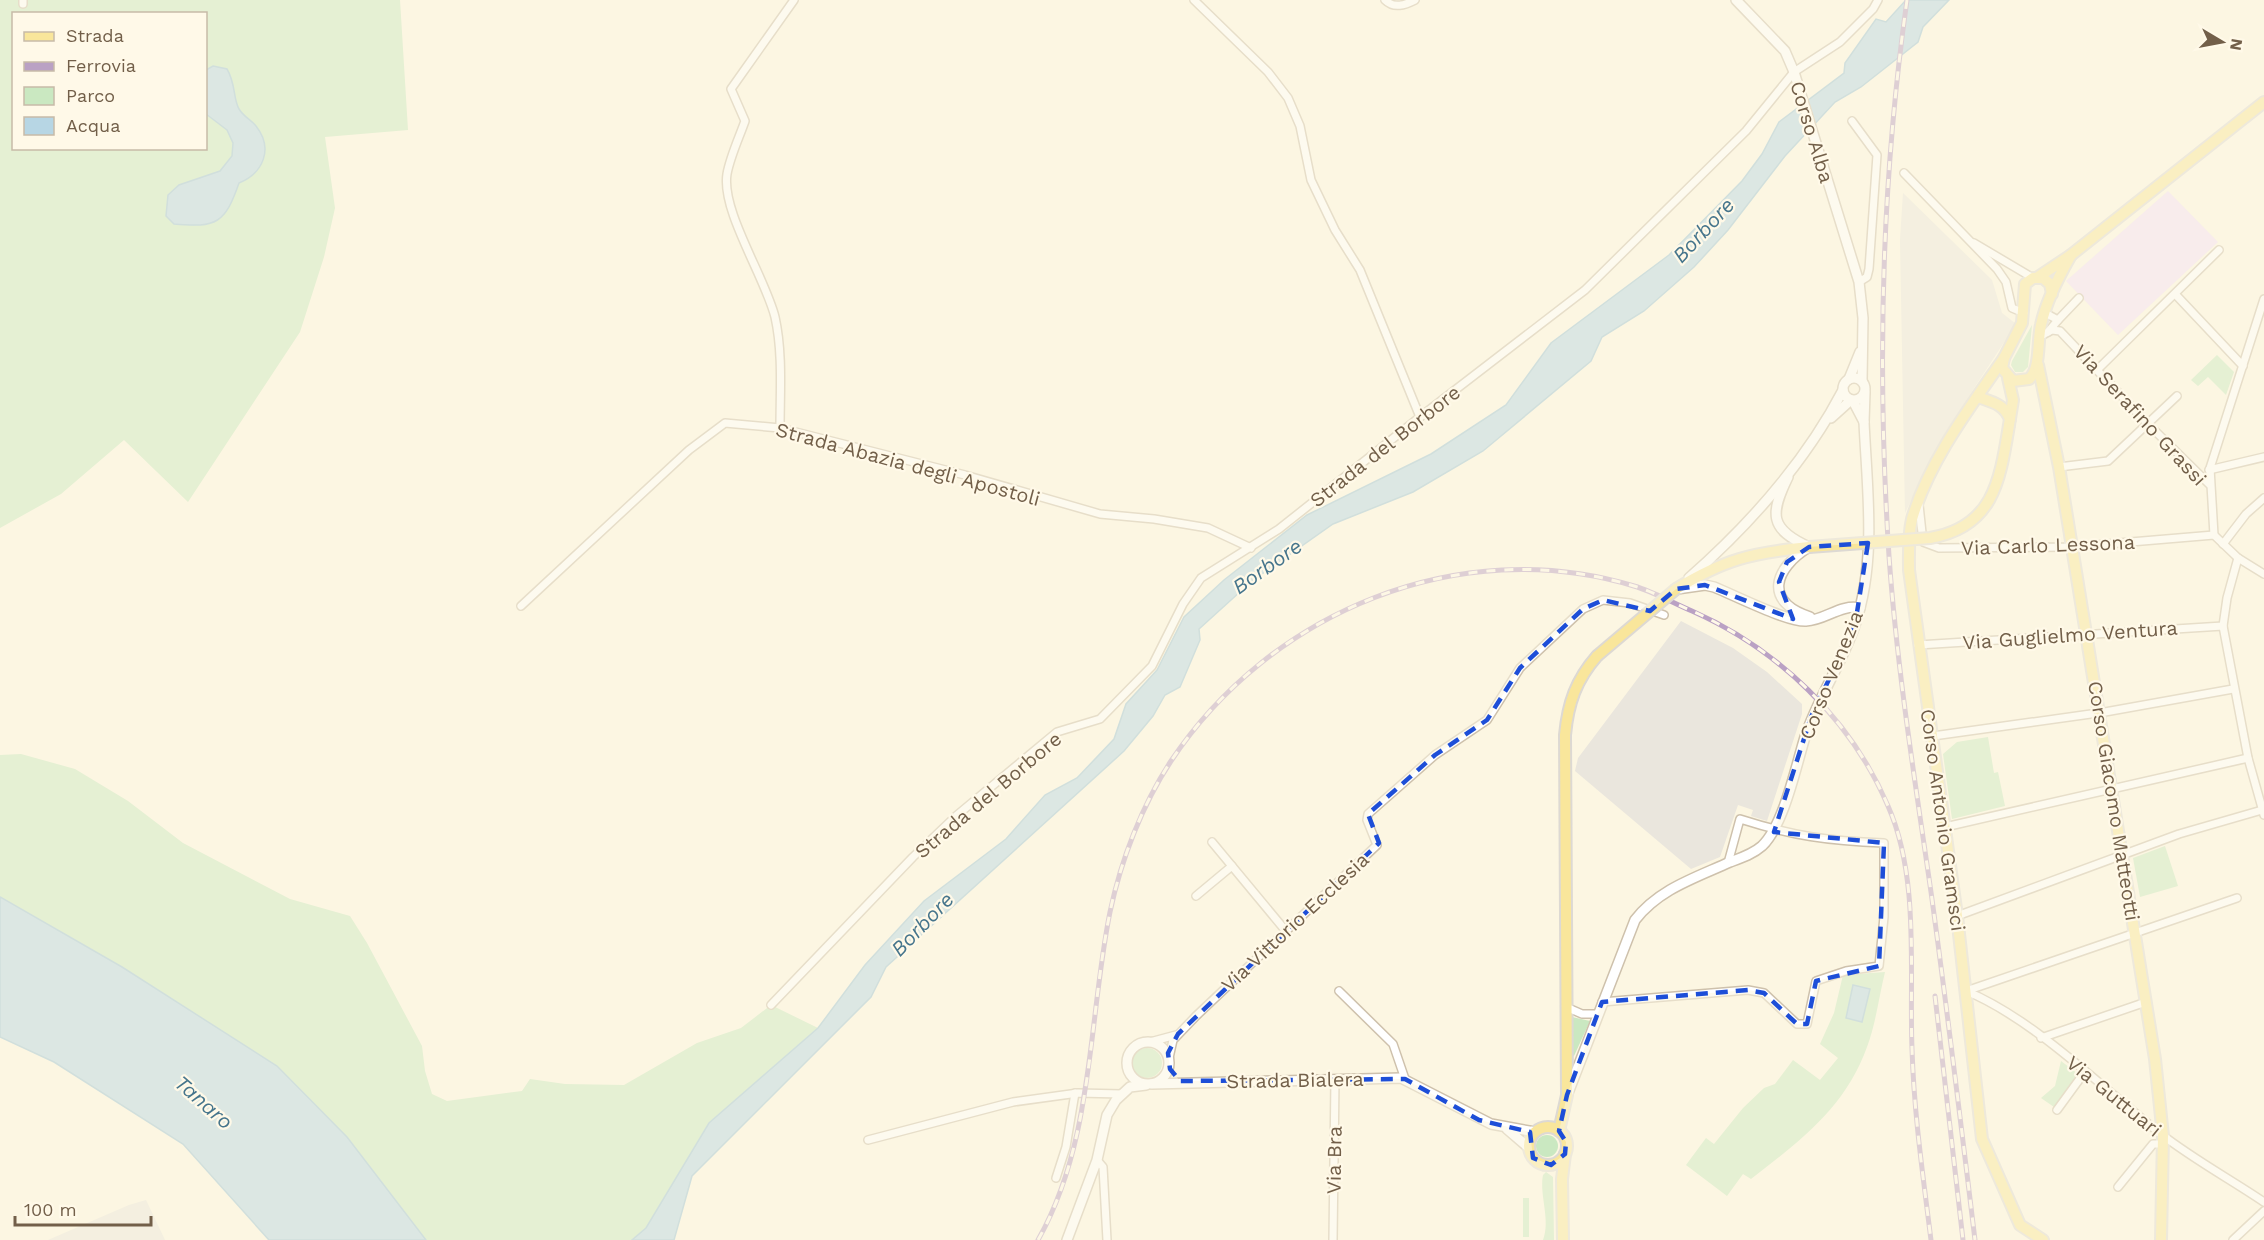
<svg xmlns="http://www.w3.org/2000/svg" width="2264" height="1240" font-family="'Work Sans',sans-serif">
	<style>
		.industrial { fill: #eae6dd }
		.education { fill: #f3dff8 }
		.green { fill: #cae8c1; fill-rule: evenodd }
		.water { fill: #b7d6e4; stroke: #9dc3d6; stroke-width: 1.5 }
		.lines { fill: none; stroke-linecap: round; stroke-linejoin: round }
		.minor-casing { stroke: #cec1ac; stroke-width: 10 }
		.tertiary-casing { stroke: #cec1ac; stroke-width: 12 }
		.primary-casing { stroke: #ddd9d3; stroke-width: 14 }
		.minor { stroke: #fff; stroke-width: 7 }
		.tertiary { stroke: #fff; stroke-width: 9 }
		.primary { stroke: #f9e69b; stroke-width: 10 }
		.rail-casing { stroke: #baa1c4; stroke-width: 5 }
		.rail { stroke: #fff9e8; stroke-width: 3; stroke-dasharray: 9; stroke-linecap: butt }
		.primary-bridge-casing { stroke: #ddd9d3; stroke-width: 14; stroke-linecap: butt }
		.primary-bridge { stroke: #f9e69b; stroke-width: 10 }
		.marked { fill: none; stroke: #1d4ed8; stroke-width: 4.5; stroke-dasharray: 12 8; stroke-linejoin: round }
		.labels { text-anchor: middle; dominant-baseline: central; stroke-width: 4.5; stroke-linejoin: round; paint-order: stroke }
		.street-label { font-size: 20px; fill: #725f49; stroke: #fff9e8 }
		.water-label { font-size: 21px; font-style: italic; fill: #46758c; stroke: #fff9e8 }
	</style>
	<rect width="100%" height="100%" fill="#fcf6e2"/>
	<!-- industrial -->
	<g class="industrial">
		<path d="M1903,193L1992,280L2002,313L2016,324L1946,431L1905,513L1900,240Z"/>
		<path d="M1681,621L1733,648L1767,672L1802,704V714L1767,821L1751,816L1753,810L1738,805L1720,857L1691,869L1575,771L1578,758Z"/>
		<path d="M146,1200L165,1240H48L129,1205Z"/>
	</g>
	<!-- education -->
	<path class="education" d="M2168,191L2218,242L2118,335L2066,281Z"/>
	<!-- green -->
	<g class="green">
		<path d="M0,0H23V3L27,0H400L408,130L325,137L335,208L324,257L300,332L188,502L124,440L61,494L0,528ZM14,14H206V148H14Z"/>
		<path d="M2032,325L2028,367L2023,372H2015L2011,365L2012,361Z"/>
		<path d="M2217,355L2234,372L2226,395L2208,377L2198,386L2191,380Z"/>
		<path d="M1988,737L1994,773L1998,772L2005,806L1952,819L1943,754L1957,742Z"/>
		<path d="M21,754L75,769L128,801L183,843L290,899L350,916L367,943L422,1046L425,1071L432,1094L447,1101L522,1091L530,1079L565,1084L624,1085L697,1043L741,1028L771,1005L818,1028L709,1123L646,1228L632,1240H426L347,1137L122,967L0,897V755Z"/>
		<path d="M2165,846L2178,886L2140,897L2133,858Z"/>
		<path d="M1885,972C1879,996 1876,1023 1867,1047C1845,1108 1800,1141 1751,1179L1743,1174L1727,1196L1686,1165L1706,1138L1714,1144L1743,1108L1764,1088L1775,1084L1793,1060L1820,1080L1838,1058L1820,1044L1834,1013L1843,975Z"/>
		<path d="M1572,1017L1590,1021L1574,1056L1572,1055Z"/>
		<circle cx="1147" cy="1063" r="15"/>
		<path d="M2061,1061L2078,1074L2054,1107L2041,1098L2055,1086Z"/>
		<circle cx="1547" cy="1146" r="11"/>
		<path d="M1546,1172L1553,1177L1554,1240H1543C1551,1220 1539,1195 1543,1175Z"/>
		<rect x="1523" y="1198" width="6" height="39"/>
	</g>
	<!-- water -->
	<g class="water">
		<path d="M1906,0H1949L1923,27L1918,42L1861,87L1835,102L1785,156L1728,230L1694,267L1644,311L1602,337L1591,361L1483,451L1413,492L1333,524L1252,581L1199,629L1200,640L1180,687L1165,695L1153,716L1124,751L886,967L871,997L692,1176L674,1240H632L646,1228L709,1123L818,1028L865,965L924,901L1006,839L1045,795L1077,778L1114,739L1126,704L1157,670L1184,617L1224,580L1307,515L1431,454L1506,405L1551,343L1669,255L1742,181L1762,154L1779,122L1844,73L1845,63L1876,19L1886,22Z"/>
		<path d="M213,66L227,69C236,84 233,99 239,109C243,116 251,120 256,126C274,149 263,173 239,183C225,223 217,228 174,224L166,216L168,195L179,185L220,171L232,156L233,143L227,130L206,114V70Z"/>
		<path d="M0,897L122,967L277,1066L347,1137L426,1240H269L183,1144L54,1062L0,1037Z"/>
		<path d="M1853,985L1870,989L1862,1022L1846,1018Z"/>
	</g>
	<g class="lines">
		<!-- minor casing -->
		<g class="minor-casing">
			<g id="minor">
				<path d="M1194,0L1268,72L1288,98L1300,126L1311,180L1335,230L1360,270L1420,417"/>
				<path d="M1385,0C1394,9 1405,5 1415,0"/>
				<path d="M23,4V0"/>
				<path d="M1852,121L1877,155L1869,269L1867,277L1859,282"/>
				<path d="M1904,173L1997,269L2006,282L2012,308L2024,313"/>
				<path d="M1974,243L2033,278"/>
				<path d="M2176,295L2243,366"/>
				<path d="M2264,299L2210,468L2214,535L2238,558L2264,574"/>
				<path d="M2045,313L2058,320L2048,332"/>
				<path d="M2058,320L2079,298"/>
				<path d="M2039,337L2052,330L2060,331L2148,424L2209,484"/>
				<path d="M2097,370L2219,250"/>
				<path d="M780,428C780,392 783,353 775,317C765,277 721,211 727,174C730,157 739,138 745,121L731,89L794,0"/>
				<path d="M2059,467L2108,461L2177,396"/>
				<path d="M2209,470L2264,457"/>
				<path d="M1919,505L1923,542L1939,548L2071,547L2214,535"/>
				<path d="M2223,544L2246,514L2264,498"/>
				<path d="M2238,558L2227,598L2223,626L2248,758L2264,815"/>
				<path d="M521,606L689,450L725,423L780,428L965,475L1100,514L1154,519L1208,528L1251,548"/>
				<path d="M1918,645L2223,626"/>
				<path d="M1933,736L2105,712L2233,689"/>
				<path d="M1945,827L2248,758"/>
				<path d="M1212,842L1285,930"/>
				<path d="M1196,896L1232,866"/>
				<path d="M1957,916L2179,834L2262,810"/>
				<path d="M1339,991L1393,1044L1405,1079"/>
				<path d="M1966,991C2034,1019 2102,1088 2161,1134C2193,1159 2230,1179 2264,1202"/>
				<path d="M1966,991L2237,898"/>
				<path d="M1602,1002L1748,990L1764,993L1797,1024H1807L1816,981L1846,971L1879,966L1884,917V843C1828,841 1793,836 1740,819L1728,863"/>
				<path d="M771,1005L913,857L956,816L1057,732L1100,719L1152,666L1183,604L1201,578L1279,529L1420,417L1585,290L1746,131L1794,72L1840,42L1873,9L1878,0"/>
				<path d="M1566,1007L1582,1014H1598"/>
				<path d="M2041,1038L2146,1002"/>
				<path d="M1150,1042L1176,1035"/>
				<path d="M1169,1058L1173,1040L1196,1016L1377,845L1367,820L1368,814L1435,755L1487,720L1520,668L1583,609L1603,600L1630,603L1664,615"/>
				<path d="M2057,1110L2084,1073"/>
				<path d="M868,1140L1013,1102L1078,1093L1122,1094"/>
				<path d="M1097,1160L1103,1167L1107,1240"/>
				<path d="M1056,1178L1066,1147L1075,1093"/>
				<path d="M2118,1187L2153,1144H2163"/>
				<path d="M1333,1240L1335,1079"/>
				<path d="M2233,1240L2264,1211"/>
			</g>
		</g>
		<!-- tertiary casing -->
		<g class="tertiary-casing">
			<g id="tertiary">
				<path d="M1736,0L1785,51L1794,72L1859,282L1863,318L1862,381"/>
				<circle cx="1854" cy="389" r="11"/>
				<path d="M1849,379L1860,352"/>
				<path d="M1853,401L1864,422L1865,392"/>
				<path d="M1831,418L1851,400"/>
				<path d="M1788,477C1770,514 1769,529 1809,547"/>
				<path d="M1809,547C1773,569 1764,602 1810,617"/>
				<path d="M1689,578C1748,526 1806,461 1843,390"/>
				<path d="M1677,589L1705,585L1714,587C1734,595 1787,622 1806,621C1826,620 1840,604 1860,608"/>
				<circle cx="1148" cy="1063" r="21"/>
				<path d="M1152,1084L1401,1078L1491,1124L1535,1132"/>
				<path d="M1568,1093L1635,920C1659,889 1695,878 1730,862C1741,858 1753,854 1762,846C1784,825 1796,766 1805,737C1818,697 1842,664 1855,625C1877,560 1867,489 1864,422"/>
				<path d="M1507,1129L1529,1148"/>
				<path d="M1067,1240L1097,1160L1107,1115L1116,1100L1130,1087L1146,1085"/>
			</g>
		</g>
		<!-- primary casing -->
		<g class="primary-casing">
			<g id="primary">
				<path d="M2038,277L2071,255L2264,102"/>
				<path d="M2052,294L2050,284L2043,278H2033L2025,284L2022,323L2004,358L2002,368L2013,381L2029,379C2041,369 2037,341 2041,325C2046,301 2059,276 2071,255"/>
				<path d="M2004,358C1970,407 1929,461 1912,519C1908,536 1909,554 1909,570L1957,916L1982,1139L2020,1225L2043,1240"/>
				<path d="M2038,365L2059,467L2155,1059L2163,1136L2161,1240"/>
				<path d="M2008,378L2013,400L2009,425"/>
				<path d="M1978,397C1992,402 2004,404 2010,419"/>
				<path d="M1676,589C1725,559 1752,553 1809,547"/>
				<circle cx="1548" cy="1146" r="19"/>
				<path d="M1559,1131L1567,1095L1565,735C1568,703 1576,680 1597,656"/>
				<path d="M1563,1240L1562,1179L1565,1154"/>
			</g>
		</g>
		<!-- minor -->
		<use href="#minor" class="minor"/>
		<!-- tertiary -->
		<use href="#tertiary" class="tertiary"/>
		<!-- primary -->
		<use href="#primary" class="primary"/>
		<!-- rail casing -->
		<g class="rail-casing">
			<g id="rail">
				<path d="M1907,0C1881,184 1877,371 1889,556C1897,669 1915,781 1931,892C1947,1008 1961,1124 1975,1240"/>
				<path d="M1935,996L1963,1240"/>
				<path d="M1038,1240C1094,1141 1088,1021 1110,912C1121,860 1142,805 1171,761C1270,612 1459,533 1634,586C1654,592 1673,603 1692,611C1778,649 1851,719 1888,806C1920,878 1909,972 1912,1049C1914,1114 1923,1176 1931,1240"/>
			</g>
		</g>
		<!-- rail -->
		<use href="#rail" class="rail"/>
		<!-- primary-bridge casing -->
		<g class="primary-bridge-casing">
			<g id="primary-bridge">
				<path d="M1809,547L1930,538C1994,527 2000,480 2009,425"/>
				<path d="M1597,656L1676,589"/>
			</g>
		</g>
		<!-- primary-bridge -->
		<use href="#primary-bridge" class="primary-bridge"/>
	</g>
	<!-- marked area -->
	<path d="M0 0H2264V1240H0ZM1868,543L1855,625L1811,717L1774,832L1884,843L1879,966L1816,981L1807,1024H1797L1764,993L1748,990L1602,1002L1567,1095L1559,1131L1566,1142L1565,1154L1551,1165L1533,1158L1530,1132L1479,1120L1405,1079L1180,1081L1170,1069L1168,1053L1178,1034L1379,843L1368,814L1435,755L1487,720L1520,668L1583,609L1603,600L1650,611L1676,589L1705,585L1793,619L1779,582L1787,562L1809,547Z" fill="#fcf6e2" fill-opacity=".55" fill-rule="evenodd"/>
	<path class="marked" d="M1868,543L1855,625L1811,717L1774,832L1884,843L1879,966L1816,981L1807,1024H1797L1764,993L1748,990L1602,1002L1567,1095L1559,1131L1566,1142L1565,1154L1551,1165L1533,1158L1530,1132L1479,1120L1405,1079L1180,1081L1170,1069L1168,1053L1178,1034L1379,843L1368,814L1435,755L1487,720L1520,668L1583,609L1603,600L1650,611L1676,589L1705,585L1793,619L1779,582L1787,562L1809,547Z"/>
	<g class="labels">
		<!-- street labels -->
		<g class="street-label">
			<text transform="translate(1812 132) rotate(73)">Corso Alba</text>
			<text transform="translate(2140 415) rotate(47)">Via Serafino Grassi</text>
			<text transform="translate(1385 446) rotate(-38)">Strada del Borbore</text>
			<text transform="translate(908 464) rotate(15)">Strada Abazia degli Apostoli</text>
			<text transform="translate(2048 545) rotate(-2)">Via Carlo Lessona</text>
			<text transform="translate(2070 635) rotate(-4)">Via Guglielmo Ventura</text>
			<text transform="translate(1831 675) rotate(-68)">Corso Venezia</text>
			<text transform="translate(988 795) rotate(-40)">Strada del Borbore</text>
			<text transform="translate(2114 801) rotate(81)">Corso Giacomo Matteotti</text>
			<text transform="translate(1943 820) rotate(82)">Corso Antonio Gramsci</text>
			<text transform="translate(1295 922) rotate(-43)">Via Vittorio Ecclesia</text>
			<text transform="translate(1295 1080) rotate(-1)">Strada Bialera</text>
			<text transform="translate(2114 1096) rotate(39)">Via Guttuari</text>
			<text transform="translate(1334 1160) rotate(-89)">Via Bra</text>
		</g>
		<!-- water labels -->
		<g class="water-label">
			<text transform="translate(1703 230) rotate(-47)">Borbore</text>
			<text transform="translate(1267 566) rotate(-35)">Borbore</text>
			<text transform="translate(922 924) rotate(-46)">Borbore</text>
			<text transform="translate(204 1102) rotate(41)">Tanaro</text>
		</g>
	</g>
	<!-- legend -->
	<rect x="12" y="12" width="195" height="138" fill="#fff9e8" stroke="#c7bba8" stroke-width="1.5"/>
	<rect x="24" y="32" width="30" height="9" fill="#f9e69b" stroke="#c7bba8" stroke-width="1.5"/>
	<text x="66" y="42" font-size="18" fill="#725f49">Strada</text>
	<rect x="24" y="62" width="30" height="9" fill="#baa1c4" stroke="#c7bba8" stroke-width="1.5"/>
	<text x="66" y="72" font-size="18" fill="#725f49">Ferrovia</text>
	<rect x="24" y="87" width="30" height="18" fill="#cae8c1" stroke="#c7bba8" stroke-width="1.5"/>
	<text x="66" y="102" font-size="18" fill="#725f49">Parco</text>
	<rect x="24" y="117" width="30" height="18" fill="#b7d6e4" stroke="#c7bba8" stroke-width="1.5"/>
	<text x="66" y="132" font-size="18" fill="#725f49">Acqua</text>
	<!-- north arrow -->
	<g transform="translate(2222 42) rotate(100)" stroke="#fff9e8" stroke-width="4.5" paint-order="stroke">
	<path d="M0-4.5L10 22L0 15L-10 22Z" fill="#725f49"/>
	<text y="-9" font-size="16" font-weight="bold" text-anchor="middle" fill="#725f49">N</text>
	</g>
	<!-- scale -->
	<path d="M15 1216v9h136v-9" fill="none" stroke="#725f49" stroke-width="3"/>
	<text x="24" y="1216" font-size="18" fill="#725f49" stroke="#fff9e8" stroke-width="4.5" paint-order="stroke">100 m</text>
</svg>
